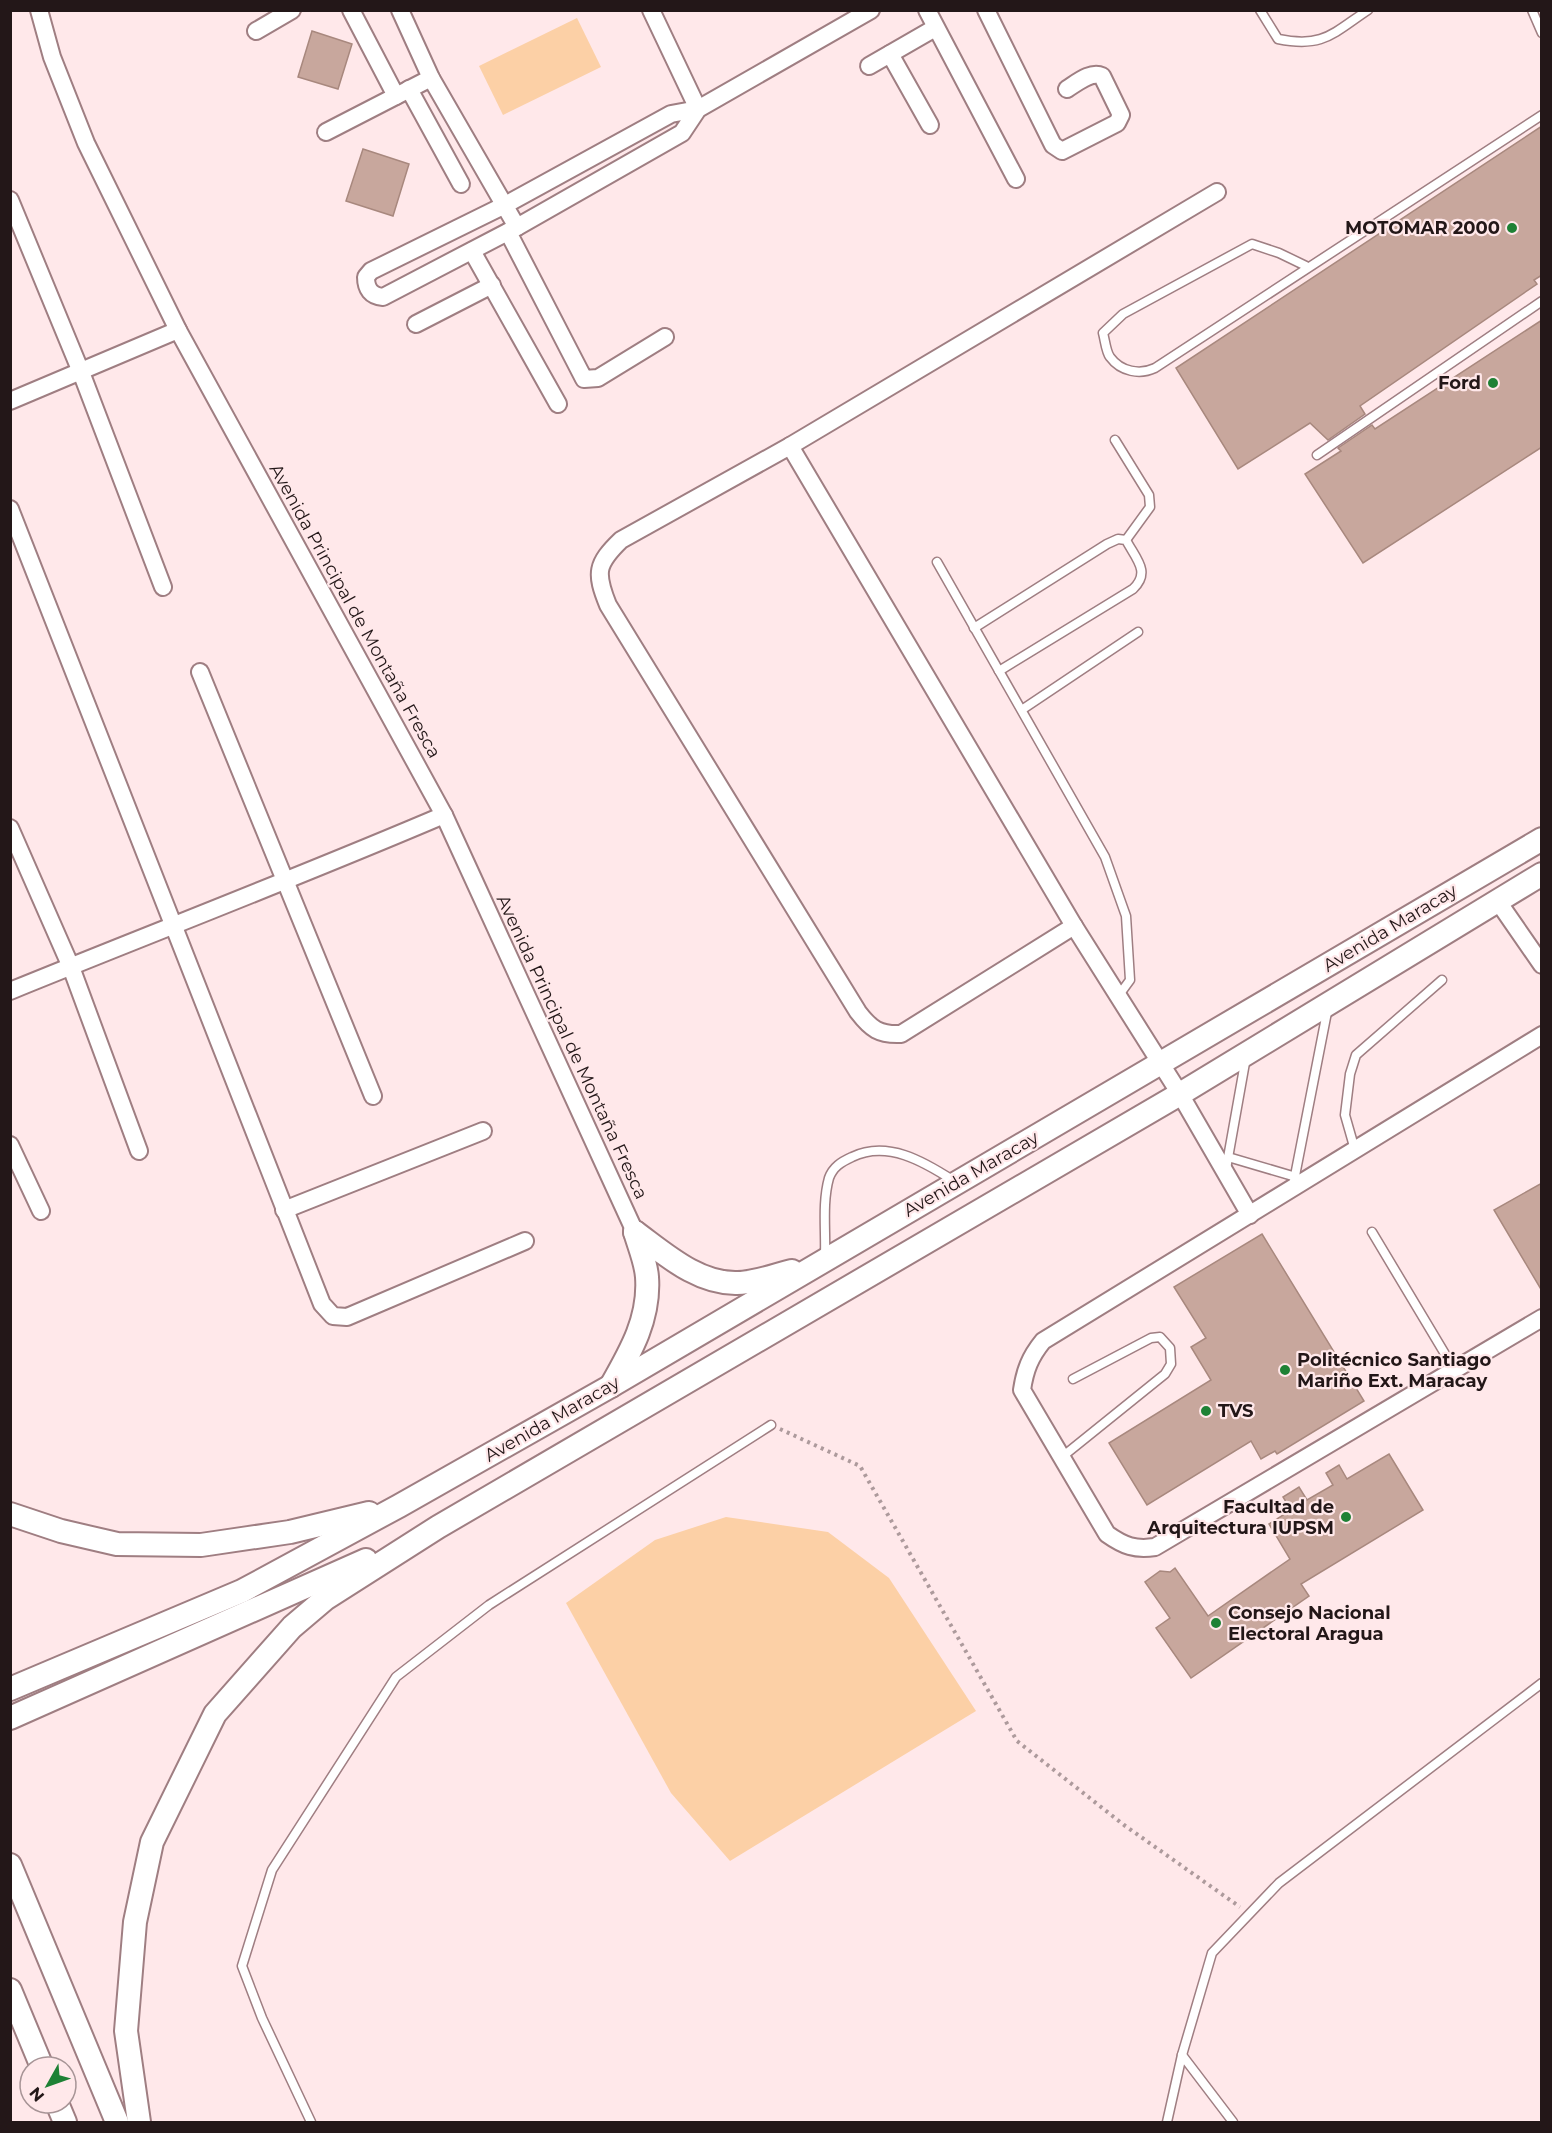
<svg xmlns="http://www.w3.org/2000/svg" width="1552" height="2133" font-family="Montserrat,sans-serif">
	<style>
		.green { fill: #fcd0a6 }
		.building { fill: #c8a79d; stroke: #a8887e; stroke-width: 1.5 }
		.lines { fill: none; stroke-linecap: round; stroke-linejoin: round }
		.lane-casing { stroke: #9f7e82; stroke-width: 11 }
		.street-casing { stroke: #9f7e82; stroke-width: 20 }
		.secondary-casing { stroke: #9f7e82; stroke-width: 26 }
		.path { stroke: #ad9a9c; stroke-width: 4; stroke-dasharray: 3 4.5; stroke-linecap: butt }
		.lane { stroke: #fff; stroke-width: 8 }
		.street { stroke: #fff; stroke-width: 16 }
		.secondary { stroke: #fff; stroke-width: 22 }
		.poi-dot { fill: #1e8135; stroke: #ffe8ea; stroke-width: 2 }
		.labels { text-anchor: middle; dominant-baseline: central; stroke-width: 4.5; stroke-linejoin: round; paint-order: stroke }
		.poi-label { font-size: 18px; font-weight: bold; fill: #231718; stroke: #ffe8ea; text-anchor: end }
		.street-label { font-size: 18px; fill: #231718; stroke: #ffe8ea }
	</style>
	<rect width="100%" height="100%" fill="#ffe8ea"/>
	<!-- green -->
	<g class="green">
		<path d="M577,18L601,67L503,115L479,66Z"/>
		<path d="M726,1517L828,1532L889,1578L976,1711L730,1861L671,1793L566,1603L655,1540Z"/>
	</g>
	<!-- building -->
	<g class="building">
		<path d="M312,31L352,44L338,89L298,77Z"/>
		<path d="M1542,126V275L1534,280L1537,284L1360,406L1365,414L1328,440L1310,423L1238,469L1176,368Z"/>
		<path d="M363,149L409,164L393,216L346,201Z"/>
		<path d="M1542,320V447L1363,563L1305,474L1341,451L1338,448L1372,425L1375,429Z"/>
		<path d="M1542,1183V1291L1494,1210Z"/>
		<path d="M1262,1234L1364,1401L1277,1454L1275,1451L1261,1459L1251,1441L1147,1505L1109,1443L1211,1380L1191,1347L1206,1338L1174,1287Z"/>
		<path d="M1389,1454L1423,1510L1301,1584L1309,1596L1191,1678L1156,1628L1170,1618L1145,1582L1160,1571L1170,1572L1175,1568L1208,1616L1290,1559L1269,1524L1291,1510L1283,1497L1299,1487L1307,1500L1333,1485L1326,1473L1339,1465L1347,1479Z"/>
	</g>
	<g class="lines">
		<!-- lane casing -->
		<g class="lane-casing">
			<g id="lane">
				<path d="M1260,10L1278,39C1323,48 1332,34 1368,10"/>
				<path d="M1532,10L1542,33"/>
				<path d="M1306,266L1279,253L1252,244L1123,314L1103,333C1105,340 1106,352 1110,357C1121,372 1140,375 1155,368L1542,115"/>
				<path d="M1115,440L1149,495L1150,507L1126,540"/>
				<path d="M1317,455L1542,301"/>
				<path d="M937,562L1105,857L1126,916L1130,980L1119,995"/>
				<path d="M974,628L1107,544L1118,539L1126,540C1136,559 1151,572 1133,589L999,671"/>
				<path d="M1023,709L1138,632"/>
				<path d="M1355,1150L1345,1115L1350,1074L1356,1055L1442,980"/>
				<path d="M1228,1157L1296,1177"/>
				<path d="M1226,1169L1246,1057"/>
				<path d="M1293,1186L1328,1007"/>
				<path d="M1372,1232L1454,1369"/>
				<path d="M825,1256C826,1231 822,1203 829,1178C833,1167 841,1162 852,1157C887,1140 923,1161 954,1181"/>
				<path d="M1062,1457L1165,1374L1171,1364L1170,1348L1160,1337L1151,1338L1073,1379"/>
				<path d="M1182,2055L1233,2122"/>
				<path d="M311,2122L262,2018L242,1966L272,1870L396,1677L489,1605L771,1425"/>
				<path d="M1167,2122L1182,2055L1212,1953L1279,1883L1542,1683"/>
			</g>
		</g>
		<!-- street casing -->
		<g class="street-casing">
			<g id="street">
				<path d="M39,10L52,57L86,143L178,330L444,815L635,1232"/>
				<path d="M351,10L396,96"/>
				<path d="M400,10L431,78L517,227"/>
				<path d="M651,10L698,109"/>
				<path d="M927,10L1016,179"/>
				<path d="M986,10L1053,145L1062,151L1117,123L1121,115L1102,76C1091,71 1078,82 1067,89"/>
				<path d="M256,31L292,10"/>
				<path d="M890,54L930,125"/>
				<path d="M869,66L935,28"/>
				<path d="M409,89L461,184"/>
				<path d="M698,109L682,133L517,227L383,297C371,296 366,289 366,277L371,271L505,205L671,114L698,109L871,10"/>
				<path d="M326,132L431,78"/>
				<path d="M10,200L81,372L163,587"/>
				<path d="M508,232L584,379L598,378L665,337"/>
				<path d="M472,251L558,404"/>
				<path d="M416,324L492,285"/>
				<path d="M10,401L178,330"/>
				<path d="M790,446L1074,926L1180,1094L1250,1215"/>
				<path d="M10,509L322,1304L333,1316L347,1317L525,1241"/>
				<path d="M200,672L373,1096"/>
				<path d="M10,828L71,967L139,1151"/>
				<path d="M1497,900L1542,965"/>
				<path d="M1074,926L901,1034C879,1035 871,1029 858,1012L608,605C595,573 596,564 621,540L790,446L1217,192"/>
				<path d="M10,991C155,932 301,876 444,815"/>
				<path d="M1542,1035L1043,1341C1030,1357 1025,1370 1022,1390L1107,1534C1124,1546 1135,1550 1155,1547L1542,1318"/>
				<path d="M10,1145L41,1211"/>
				<path d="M284,1210L483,1131"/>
			</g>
		</g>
		<!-- secondary casing -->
		<g class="secondary-casing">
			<g id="secondary">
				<path d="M635,1232C665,1254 698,1284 737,1283C755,1283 775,1275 792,1271"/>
				<path d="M611,1386C631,1351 650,1318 647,1277C646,1262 639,1246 635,1232"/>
				<path d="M10,1514L61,1531L117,1544L201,1545L290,1532L369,1513"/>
				<path d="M10,1689L242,1591L399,1506L611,1386L1542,839"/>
				<path d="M10,1718L366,1560"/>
				<path d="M10,1865L117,2122"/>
				<path d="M10,1990L42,2067"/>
				<path d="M57,2103L65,2122"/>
				<path d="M139,2122L126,2031L135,1922L152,1842L215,1714L292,1627L325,1599L438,1527L1180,1094L1542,874"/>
			</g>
		</g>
		<!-- path -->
		<path class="path" d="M780,1429L860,1466L1017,1741L1124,1825L1240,1907"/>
		<!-- lane -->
		<use href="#lane" class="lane"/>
		<!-- street -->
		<use href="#street" class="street"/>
		<!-- secondary -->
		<use href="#secondary" class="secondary"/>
	</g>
	<!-- markers -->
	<g class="poi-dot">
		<circle cx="1512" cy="228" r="6"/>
		<circle cx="1493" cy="383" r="6"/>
		<circle cx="1285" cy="1370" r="6"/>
		<circle cx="1206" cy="1411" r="6"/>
		<circle cx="1346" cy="1517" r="6"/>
		<circle cx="1216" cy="1623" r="6"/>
	</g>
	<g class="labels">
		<!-- poi labels -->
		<g class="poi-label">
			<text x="1500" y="228">MOTOMAR 2000</text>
			<text x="1481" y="383">Ford</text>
			<text x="1297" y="1360" text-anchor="start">Politécnico Santiago<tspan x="1297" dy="21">Mariño Ext. Maracay</tspan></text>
			<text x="1218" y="1411" text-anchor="start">TVS</text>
			<text x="1334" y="1507">Facultad de<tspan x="1334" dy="21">Arquitectura IUPSM</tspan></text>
			<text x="1228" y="1613" text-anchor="start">Consejo Nacional<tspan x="1228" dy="21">Electoral Aragua</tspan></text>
		</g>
		<!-- street labels -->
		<g class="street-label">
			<text transform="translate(355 611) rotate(61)">Avenida Principal de Montaña Fresca</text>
			<text transform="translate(1390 928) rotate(-31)">Avenida Maracay</text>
			<text transform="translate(572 1047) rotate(65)">Avenida Principal de Montaña Fresca</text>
			<text transform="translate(971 1174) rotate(-30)">Avenida Maracay</text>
			<text transform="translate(552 1419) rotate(-30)">Avenida Maracay</text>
		</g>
	</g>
	<!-- border -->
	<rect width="1552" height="2133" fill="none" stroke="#231718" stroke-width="24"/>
	<!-- north arrow -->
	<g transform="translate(48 2085) rotate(230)"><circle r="28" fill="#ffe8ea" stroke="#a79496" stroke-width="1.5"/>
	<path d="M0-4.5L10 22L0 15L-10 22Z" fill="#1e8135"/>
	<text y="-9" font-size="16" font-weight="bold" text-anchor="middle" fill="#231718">N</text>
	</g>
</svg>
